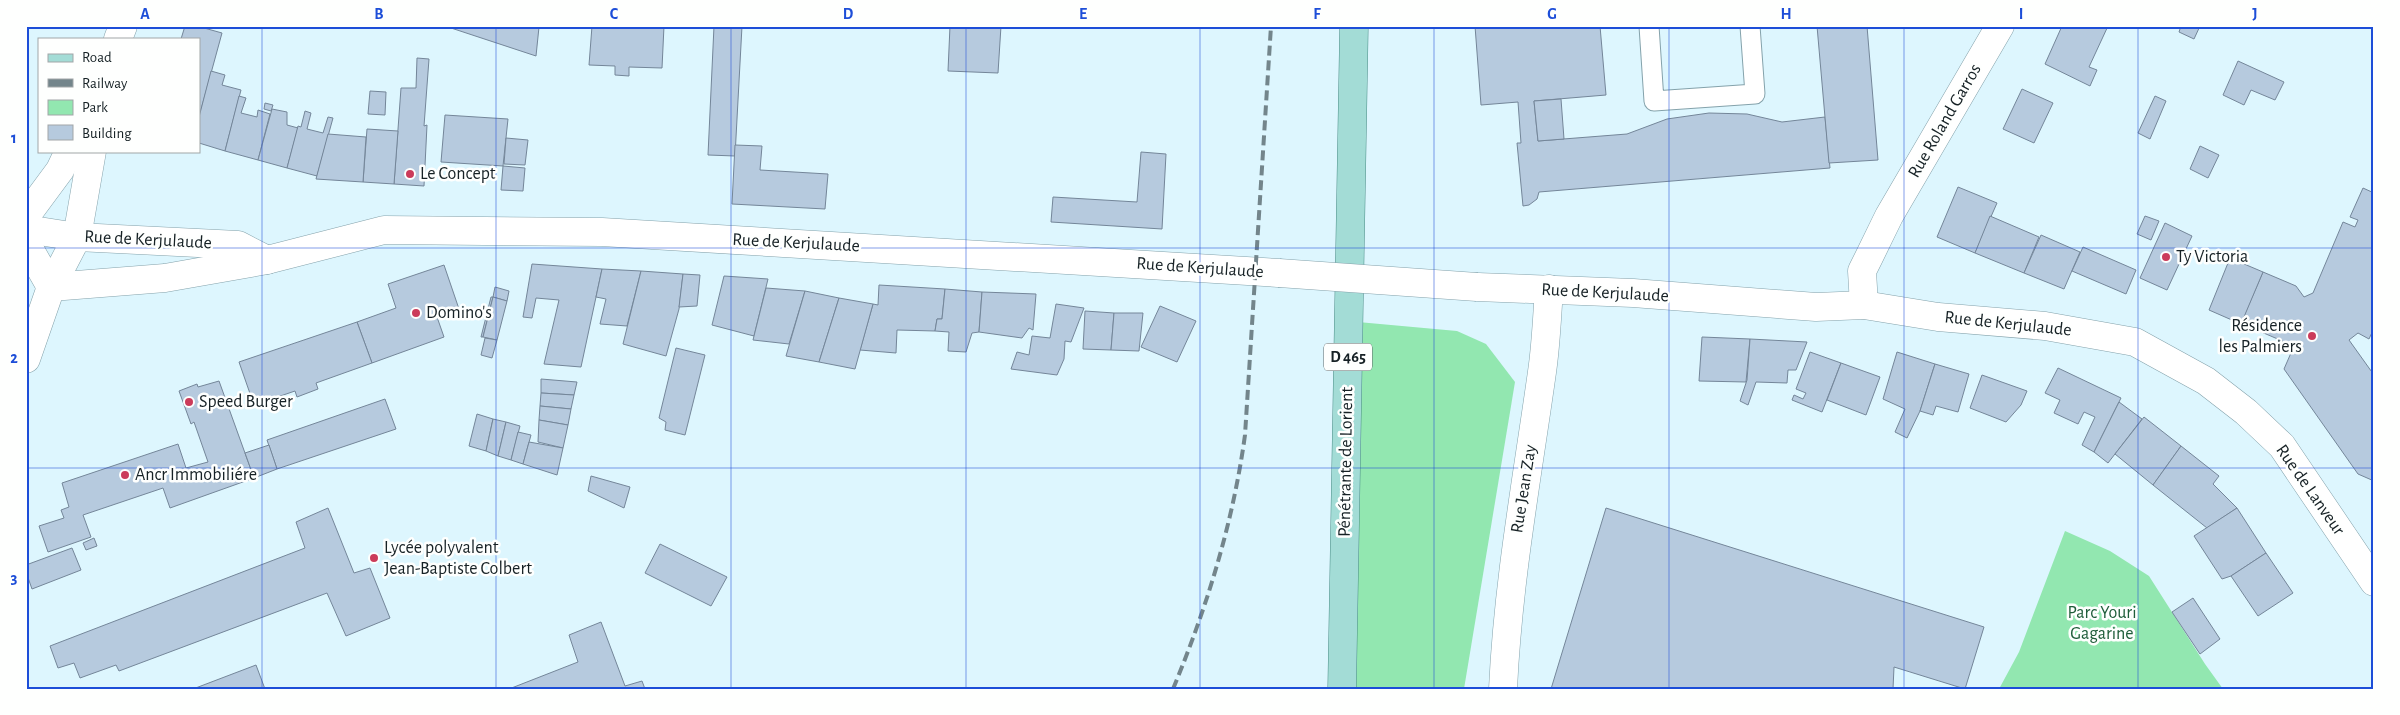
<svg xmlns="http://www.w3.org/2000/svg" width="2400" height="715" font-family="'Alegreya Sans',sans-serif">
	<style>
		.green { fill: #92e7b0 }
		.building { fill: #b6cade; stroke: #748699 }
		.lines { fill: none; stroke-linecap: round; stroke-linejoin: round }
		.service-casing { stroke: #84a2ab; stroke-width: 21 }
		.minor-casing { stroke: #84a2ab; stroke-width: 29 }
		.tertiary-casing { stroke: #84a2ab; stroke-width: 29 }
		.secondary-casing { stroke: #84a2ab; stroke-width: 29 }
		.primary-casing { stroke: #4a8c86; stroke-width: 29 }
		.service { stroke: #fff; stroke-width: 19 }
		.minor { stroke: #fff; stroke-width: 28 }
		.tertiary { stroke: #fff; stroke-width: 28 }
		.secondary { stroke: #fff; stroke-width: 28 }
		.primary { stroke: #a3dcd6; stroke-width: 28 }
		.rail { stroke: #73858b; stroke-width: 4; stroke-dasharray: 10 5; stroke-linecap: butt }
		.tertiary-bridge-casing { stroke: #84a2ab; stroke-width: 29; stroke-linecap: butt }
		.tertiary-bridge { stroke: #fff; stroke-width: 28 }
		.grid { fill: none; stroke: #1d4ed8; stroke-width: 1; stroke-opacity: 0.55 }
		.poi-dot { fill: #cb3b5a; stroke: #fefffe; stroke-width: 2 }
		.labels { text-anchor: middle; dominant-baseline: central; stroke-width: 5; stroke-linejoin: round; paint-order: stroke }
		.shield { fill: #fefffe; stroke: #5c6466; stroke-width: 1 }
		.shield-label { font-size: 16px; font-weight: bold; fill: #162125 }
		.street-label { font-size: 18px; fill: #162125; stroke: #fefffe }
		.poi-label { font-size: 18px; fill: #162125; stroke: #fefffe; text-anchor: start }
		.park-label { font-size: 18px; fill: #1e5d39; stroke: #fefffe }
		.neatline { fill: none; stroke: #1d4ed8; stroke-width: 2 }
		.grid-label { font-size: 16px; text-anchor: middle; font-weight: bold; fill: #1d4ed8 }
	</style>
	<rect width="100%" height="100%" fill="#ddf6fe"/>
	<!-- green -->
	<g class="green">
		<path d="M1358,322L1457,331L1486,344L1515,382L1464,689H1355Z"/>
		<path d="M2065,531L2110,551L2149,576L2205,664L2223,689H1999L2019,652Z"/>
	</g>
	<!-- building -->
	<g class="building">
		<path d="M185,26H197L222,33L199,117V39H181Z"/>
		<path d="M445,26H535L539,27L536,56Z"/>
		<path d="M592,26H664L662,68L629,67V76L615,75V66L589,65Z"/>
		<path d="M714,26H742L735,156L708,155Z"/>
		<path d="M950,26H1001L998,73L948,71Z"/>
		<path d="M1475,26H1600L1606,95L1534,101L1538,141L1627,134L1667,119L1709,113L1747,114L1782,122L1825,117L1830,168L1539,192L1537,199L1529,205L1523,206L1517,143H1521L1518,102L1481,105Z"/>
		<path d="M1817,26H1867L1878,160L1829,163Z"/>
		<path d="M2062,26H2108L2089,67L2097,70L2090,86L2045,64Z"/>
		<path d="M2181,26H2200L2194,39L2179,32Z"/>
		<path d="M417,58L429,59L424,126L427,125L424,186L394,184L401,88H416Z"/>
		<path d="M2238,61L2284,82L2275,100L2251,90L2244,105L2223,95Z"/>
		<path d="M211,71L225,75L222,85L241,90L225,151L199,143V117Z"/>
		<path d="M2022,89L2053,103L2034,143L2003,129Z"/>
		<path d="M370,91L386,92L385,115L368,114Z"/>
		<path d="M239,96L246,98L241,113L257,117L258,110L270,114L258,160L225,151Z"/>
		<path d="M2155,96L2166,101L2150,139L2138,133Z"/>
		<path d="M1561,99L1564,139L1538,141L1534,101Z"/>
		<path d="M265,103L273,105L271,111L264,109Z"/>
		<path d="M272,109L287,112V125L298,128L287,168L258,160Z"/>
		<path d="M305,111L311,113L307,129L323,133L328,117L333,118L317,176L287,168L298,126L301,127Z"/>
		<path d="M445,115L508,119L503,166L441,162Z"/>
		<path d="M367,129L398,131L394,184L363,182Z"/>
		<path d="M328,134L366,137L363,182L316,179Z"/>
		<path d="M506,138L528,140L525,165L504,164Z"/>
		<path d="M735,145L762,146L760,170L828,174L825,209L732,204Z"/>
		<path d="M2200,146L2219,155L2208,178L2190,169Z"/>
		<path d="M1141,152L1166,154L1162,229L1051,222L1053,197L1137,202Z"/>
		<path d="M503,166L525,168L523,191L501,190Z"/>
		<path d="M1958,187L1997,203L1975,253L1937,237Z"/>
		<path d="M2363,188L2374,193V328L2369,339L2358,333L2349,340L2374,375V481L2358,474L2284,369L2294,346L2259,331L2261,326L2243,318L2263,272L2296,286L2304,297L2313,293L2343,222L2355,227L2358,220L2350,217Z"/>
		<path d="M1990,216L2039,237L2024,273L1975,253Z"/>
		<path d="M2145,216L2159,221L2151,240L2137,234Z"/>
		<path d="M2165,223L2192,236L2167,290L2140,278Z"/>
		<path d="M2041,235L2080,252L2064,289L2024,273Z"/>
		<path d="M2083,247L2136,270L2126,294L2072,271Z"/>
		<path d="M2230,258L2263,272L2241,324L2209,310Z"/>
		<path d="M532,264L602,269L581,367L544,364L559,300L536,298L532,318L523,317Z"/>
		<path d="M444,265L459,309L437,317L444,337L372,363L357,322L396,308L388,284Z"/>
		<path d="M602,269L641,271L627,326L600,324L606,299L596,297Z"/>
		<path d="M641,271L683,274L679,309L666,356L623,344Z"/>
		<path d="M683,274L700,275L697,306L679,307Z"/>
		<path d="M724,276L768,279L754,336L712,325Z"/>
		<path d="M879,285L945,289L942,319H937L935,331L897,330L896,353L860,350L873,304L878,305Z"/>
		<path d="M495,287L509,291L507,301L493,297Z"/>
		<path d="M766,288L805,291L789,344L753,340Z"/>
		<path d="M945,289L982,292L979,332L972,333L966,352L948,351L949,332L935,331L937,319H942Z"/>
		<path d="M805,291L839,298L819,362L786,356Z"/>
		<path d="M982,292L1036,294L1033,330L1029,328L1022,338L979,332Z"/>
		<path d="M491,297H493L483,337H481Z"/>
		<path d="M493,297L507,301L497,340L483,337Z"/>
		<path d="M839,298L873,304L855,369L819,362Z"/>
		<path d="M1056,304L1084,308L1071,342L1065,341L1064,359L1057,375L1011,369L1017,352L1029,355L1032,336L1050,338Z"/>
		<path d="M1160,306L1196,321L1177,362L1141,347Z"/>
		<path d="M1085,311L1114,313L1111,350L1083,349Z"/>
		<path d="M1114,313H1143L1139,351L1111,350Z"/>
		<path d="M357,322L372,363L316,383L318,389L297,397L295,391L254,405L239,362Z"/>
		<path d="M1702,337L1750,339L1746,382L1699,381Z"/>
		<path d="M485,338L497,340L492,358L481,355Z"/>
		<path d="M1750,339L1807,342L1796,370H1788L1787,383L1756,382L1748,405L1740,401L1747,380Z"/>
		<path d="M676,348L705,355L685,435L665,430L666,422L659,418Z"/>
		<path d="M1810,352L1841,363L1822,412L1792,400L1794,395L1803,399L1806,393L1796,389Z"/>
		<path d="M1897,352L1935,364L1920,411L1907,438L1895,432L1905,409L1883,399Z"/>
		<path d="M1841,363L1880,377L1866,415L1827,400Z"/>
		<path d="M1935,364L1969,374L1958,412L1936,406L1933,415L1920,411Z"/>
		<path d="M2058,368L2121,398L2094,452L2082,445L2095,417L2084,412L2078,424L2054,413L2060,400L2045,393Z"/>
		<path d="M1982,375L2027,391L2021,405L2006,422L1970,408Z"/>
		<path d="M541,379L577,382L574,395L541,393Z"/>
		<path d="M219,381L254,478L170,508L163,488L83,515L91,537L48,552L39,526L64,518L61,510L69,507L62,483L178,444L186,468L208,462L194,422L191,424L179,391L197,384L198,387Z"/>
		<path d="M541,393L574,395L571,409L540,406Z"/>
		<path d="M385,399L396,429L277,469L267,440Z"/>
		<path d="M2119,402L2142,419L2108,463L2094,452Z"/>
		<path d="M540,406L571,409L568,425L539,420Z"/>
		<path d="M477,414L493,419L486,451L469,446Z"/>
		<path d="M2144,417L2181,446L2153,485L2115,454Z"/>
		<path d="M493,419L506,422L498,456L486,451Z"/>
		<path d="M539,420L568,425L563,448L538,442Z"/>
		<path d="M506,422L520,426L511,460L498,456Z"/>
		<path d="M518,432L531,435L523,464L511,460Z"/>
		<path d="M529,442L563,448L557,475L523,464Z"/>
		<path d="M269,445L277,469L254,478L245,453Z"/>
		<path d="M2181,446L2219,476L2213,484L2237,508L2207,528L2153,485Z"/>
		<path d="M591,476L630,487L624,508L588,491Z"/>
		<path d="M328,508L354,573L370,568L390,618L346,636L327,593L119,671L116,665L80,678L74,663L58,668L50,646L305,548L296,522Z"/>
		<path d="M1606,508L1984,627L1965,689L1894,667L1893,689H1551Z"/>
		<path d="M2237,508L2266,553L2231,576L2222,579L2194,536Z"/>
		<path d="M94,538L97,546L86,550L83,543Z"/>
		<path d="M660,544L727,577L711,606L645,573Z"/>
		<path d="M72,548L81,570L32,589L26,572V565Z"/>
		<path d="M2266,553L2293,593L2258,616L2231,576Z"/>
		<path d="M2193,598L2220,639L2200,654L2172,612Z"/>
		<path d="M601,622L625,686L642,681L645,689H509L578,662L569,635Z"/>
		<path d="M256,665L265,689H193Z"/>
	</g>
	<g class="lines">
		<!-- service casing -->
		<g class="service-casing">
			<path id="service" d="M1649,26L1654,101L1755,94L1750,26"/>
		</g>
		<!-- minor casing -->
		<g class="minor-casing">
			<path id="minor" d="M1864,305L1862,271L1869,257L1889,216L2000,26"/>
		</g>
		<!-- tertiary casing -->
		<g class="tertiary-casing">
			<g id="tertiary">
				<path d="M77,237L238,245L267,260"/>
				<path d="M51,287L165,278L267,260L384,230L602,232L1279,273"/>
				<path d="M1477,287L1633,293L1816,307L1864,305L1938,317L2045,326L2135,342L2206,381L2246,412L2282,446L2374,582"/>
				<path d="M1503,689C1508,581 1527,479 1542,372C1546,345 1547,317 1549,289"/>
			</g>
		</g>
		<!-- secondary casing -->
		<g class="secondary-casing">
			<g id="secondary">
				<path d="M118,39L123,26"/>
				<path d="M26,216L60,170L69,151"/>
				<path d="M26,229L77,237"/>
				<path d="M26,243L51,287"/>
				<path d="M26,359L51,287L77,237L92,151"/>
			</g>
		</g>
		<!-- primary casing -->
		<g class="primary-casing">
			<path id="primary" d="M1342,689L1354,26"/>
		</g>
		<!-- service -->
		<use href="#service" class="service"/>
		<!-- minor -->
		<use href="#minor" class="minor"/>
		<!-- tertiary -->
		<use href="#tertiary" class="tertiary"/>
		<!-- secondary -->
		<use href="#secondary" class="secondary"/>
		<!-- primary -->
		<use href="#primary" class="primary"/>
		<!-- rail -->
		<path class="rail" d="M1173,689C1207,607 1233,523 1245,435L1271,26"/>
		<!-- tertiary-bridge casing -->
		<g class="tertiary-bridge-casing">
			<path id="tertiary-bridge" d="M1279,273L1477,287"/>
		</g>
		<!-- tertiary-bridge -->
		<use href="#tertiary-bridge" class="tertiary-bridge"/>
	</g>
	<!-- grid -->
	<path class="grid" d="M262,26V689M496,26V689M731,26V689M966,26V689M1200,26V689M1434,26V689M1669,26V689M1904,26V689M2138,26V689M26,248H2374M26,468H2374"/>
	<!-- markers -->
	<g class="poi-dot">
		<circle cx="410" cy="174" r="5"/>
		<circle cx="2166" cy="257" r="5"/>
		<circle cx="416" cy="313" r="5"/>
		<circle cx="2312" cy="336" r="5"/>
		<circle cx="189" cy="402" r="5"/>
		<circle cx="125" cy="475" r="5"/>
		<circle cx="374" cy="558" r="5"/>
	</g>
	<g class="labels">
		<!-- shield labels -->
		<rect class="shield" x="1324" y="343.5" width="48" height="27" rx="4"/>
		<g class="shield-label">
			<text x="1348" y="357">D 465</text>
		</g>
		<!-- street labels -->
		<g class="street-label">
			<text transform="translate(1945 121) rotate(-60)">Rue Roland Garros</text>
			<text transform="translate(148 240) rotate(3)">Rue de Kerjulaude</text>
			<text transform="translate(796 243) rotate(3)">Rue de Kerjulaude</text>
			<text transform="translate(1200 268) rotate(4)">Rue de Kerjulaude</text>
			<text transform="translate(1605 293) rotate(3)">Rue de Kerjulaude</text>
			<text transform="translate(2008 324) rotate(6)">Rue de Kerjulaude</text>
			<text transform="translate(1346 462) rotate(-89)">Pénétrante de Lorient</text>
			<text transform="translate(1524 489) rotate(-81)">Rue Jean Zay</text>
			<text transform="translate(2310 490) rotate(55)">Rue de Lanveur</text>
		</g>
		<!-- poi labels -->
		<g class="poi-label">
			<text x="420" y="174">Le Concept</text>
			<text x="2176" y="257">Ty Victoria</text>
			<text x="426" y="313">Domino's</text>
			<text x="2302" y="326" text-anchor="end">Résidence<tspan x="2302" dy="21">les Palmiers</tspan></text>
			<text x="199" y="402">Speed Burger</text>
			<text x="135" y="475">Ancr Immobiliére</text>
			<text x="384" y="548">Lycée polyvalent<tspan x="384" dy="21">Jean-Baptiste Colbert</tspan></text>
		</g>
		<!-- park labels -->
		<g class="park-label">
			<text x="2102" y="613">Parc Youri<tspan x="2102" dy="21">Gagarine</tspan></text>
		</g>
	</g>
	<!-- border -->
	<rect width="2400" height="715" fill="none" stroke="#fefffe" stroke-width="55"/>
	<!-- legend -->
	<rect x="38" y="38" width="162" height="115" fill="#fefffe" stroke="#a1a6a7"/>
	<rect x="48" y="54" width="25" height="8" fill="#a3dcd6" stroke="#a1a6a7"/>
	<text x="82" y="62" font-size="15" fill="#162125">Road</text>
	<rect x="48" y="79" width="25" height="8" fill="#73858b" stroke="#a1a6a7"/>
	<text x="82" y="88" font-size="15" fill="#162125">Railway</text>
	<rect x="48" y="100" width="25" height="15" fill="#92e7b0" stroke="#a1a6a7"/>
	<text x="82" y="112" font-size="15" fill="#162125">Park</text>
	<rect x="48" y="125" width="25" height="15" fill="#b6cade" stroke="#a1a6a7"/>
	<text x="82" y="138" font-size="15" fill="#162125">Building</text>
	<rect x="28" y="28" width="2344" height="660" class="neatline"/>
	<g class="grid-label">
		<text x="145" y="19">A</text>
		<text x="379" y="19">B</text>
		<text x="614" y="19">C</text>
		<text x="848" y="19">D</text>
		<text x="1083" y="19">E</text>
		<text x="1317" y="19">F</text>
		<text x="1552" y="19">G</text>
		<text x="1786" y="19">H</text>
		<text x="2021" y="19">I</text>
		<text x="2255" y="19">J</text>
		<text x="14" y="143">1</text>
		<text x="14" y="363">2</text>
		<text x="14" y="583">3</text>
	</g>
</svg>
